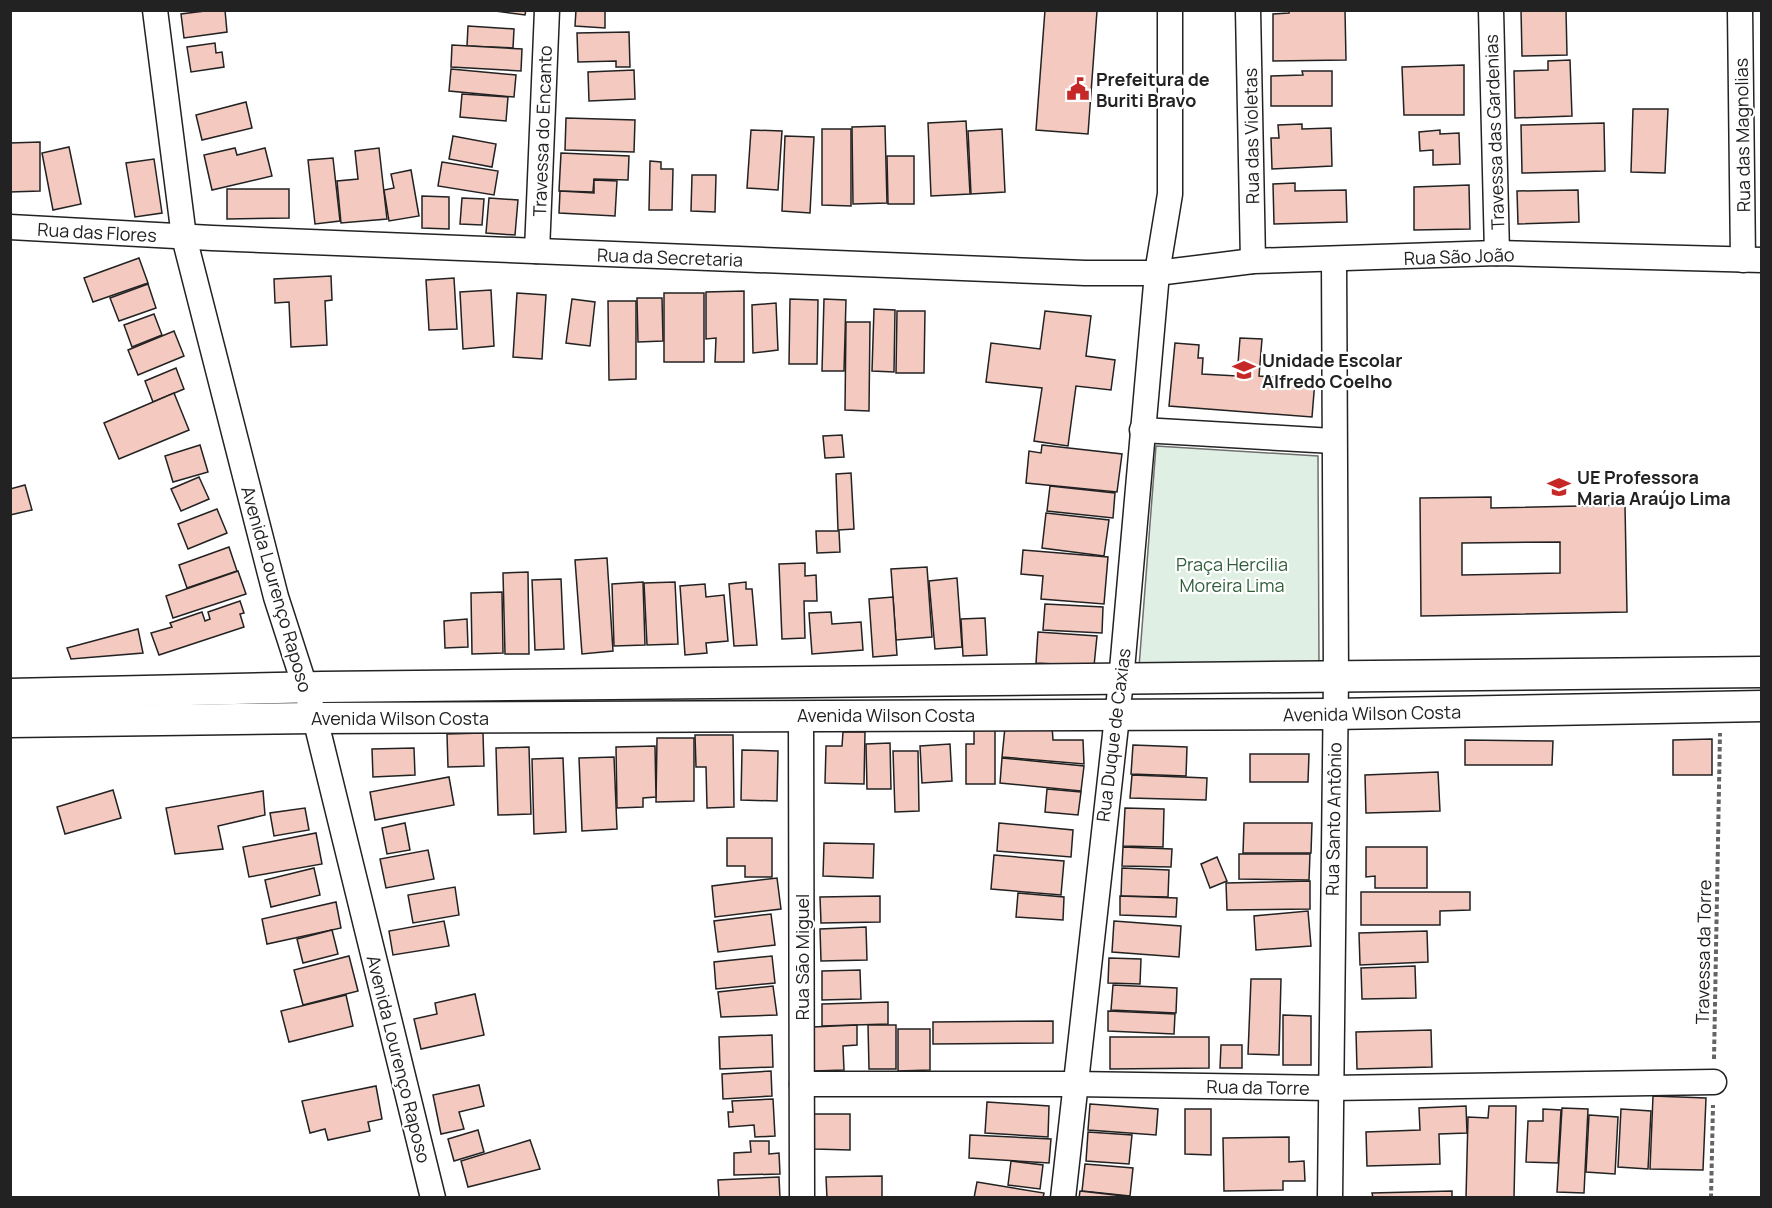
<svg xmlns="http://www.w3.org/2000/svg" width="1772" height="1208" font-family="Manrope,sans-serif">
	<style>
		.green { fill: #e0efe3; stroke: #6f6f6f; stroke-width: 1.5 }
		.building { fill: #f3c9c0; stroke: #222; stroke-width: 1.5; fill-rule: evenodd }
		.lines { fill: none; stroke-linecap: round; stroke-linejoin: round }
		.minor-casing { stroke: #222; stroke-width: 27 }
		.tertiary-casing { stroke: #222; stroke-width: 33 }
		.path { stroke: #646464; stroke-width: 4; stroke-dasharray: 4.5 3; stroke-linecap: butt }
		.minor { stroke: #fff; stroke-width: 24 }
		.tertiary { stroke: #fff; stroke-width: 30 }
		.labels { text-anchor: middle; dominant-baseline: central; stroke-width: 4.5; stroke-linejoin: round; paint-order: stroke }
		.poi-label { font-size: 18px; font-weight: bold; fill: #222; stroke: #fff; text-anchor: start }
		.street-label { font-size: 18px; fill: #222; stroke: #fff }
		.park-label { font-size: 18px; fill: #2f5e38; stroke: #fff }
	</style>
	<rect width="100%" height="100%" fill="#fff"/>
	<!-- green -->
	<path class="green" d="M1156,446L1318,456L1319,665L1139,667Z"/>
	<!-- building -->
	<g class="building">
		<path d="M213,10H225L227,32L184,38L181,14Z"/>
		<path d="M488,10H526L525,15Z"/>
		<path d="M576,10H605V28L575,26Z"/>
		<path d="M1045,10L1097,11L1088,134L1036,130Z"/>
		<path d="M1289,10H1345L1346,60L1273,61V14L1289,13Z"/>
		<path d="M1521,10H1566L1567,55L1522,56Z"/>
		<path d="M468,26L514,29L513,48L467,46Z"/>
		<path d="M629,32L630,67H616V61L578,62L577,33Z"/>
		<path d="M215,43L216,53L222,52L224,67L191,72L187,47Z"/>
		<path d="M452,45L522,49L521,71L451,67Z"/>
		<path d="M1570,60L1572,116L1515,118L1514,71L1548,70V61Z"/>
		<path d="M1464,65V115H1404L1402,67Z"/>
		<path d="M451,69L516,75L514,97L449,91Z"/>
		<path d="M634,70L635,99L589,101L588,72Z"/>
		<path d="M1302,71H1332V106H1271V76L1303,75Z"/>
		<path d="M462,94L508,97L506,121L460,117Z"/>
		<path d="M246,102L252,128L202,140L196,115Z"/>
		<path d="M1633,109H1668L1665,173L1631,172Z"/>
		<path d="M566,118L635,120L634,152L565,150Z"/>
		<path d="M966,121L970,194L931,196L928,123Z"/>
		<path d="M1604,123L1605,171L1522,173L1521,125Z"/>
		<path d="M1302,124V129L1331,128L1332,166L1272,169L1271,138H1279L1278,125Z"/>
		<path d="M885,126L887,203L853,204L852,127Z"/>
		<path d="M822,129H851V206L822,205Z"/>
		<path d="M1002,129L1005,192L971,194L968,131Z"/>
		<path d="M751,130L782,131L778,190L747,188Z"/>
		<path d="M1440,130V134L1459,133L1460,164L1433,165V150L1420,151L1419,132Z"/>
		<path d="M453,136L496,144L492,167L449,159Z"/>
		<path d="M785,136L814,137L810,213L782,211Z"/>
		<path d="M40,142V191L10,192V143Z"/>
		<path d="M69,147L81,204L53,210L42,153Z"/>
		<path d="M235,148L237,155L265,148L272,176L212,190L204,155Z"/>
		<path d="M379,148L387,219L341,223L337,181L358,179L355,151Z"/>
		<path d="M561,153L629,156L628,180L594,179L593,192L559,191Z"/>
		<path d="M887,156H914V204H888Z"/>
		<path d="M333,158L340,221L315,224L308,160Z"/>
		<path d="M154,159L162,213L135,217L126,163Z"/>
		<path d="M650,161L661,162V169H673L672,210H649Z"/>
		<path d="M442,162L498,171L494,195L438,186Z"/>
		<path d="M411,170L419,216L389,221L384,190L394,188L391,174Z"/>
		<path d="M692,175H716L715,212L691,211Z"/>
		<path d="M594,180L617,181L615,216L559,213L560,191L594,193Z"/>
		<path d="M1295,183V191L1346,190L1347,222L1274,224L1273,184Z"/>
		<path d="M1469,185L1470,229L1414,230V187Z"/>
		<path d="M227,189H289V218L227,219Z"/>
		<path d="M1578,190L1579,222L1518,224L1517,191Z"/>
		<path d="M422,196L449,197V229L422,228Z"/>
		<path d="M462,198L484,199L482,225L460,224Z"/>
		<path d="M489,198L518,200L515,235L486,233Z"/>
		<path d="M139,258L148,283L93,302L84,278Z"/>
		<path d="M331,276L332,300L325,301L327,345L291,347L289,302L275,303L274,279Z"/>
		<path d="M454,278L457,329L429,330L426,280Z"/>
		<path d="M148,284L156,308L119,321L110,298Z"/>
		<path d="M491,290L494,346L463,349L460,292Z"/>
		<path d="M744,291V362H715L716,338L706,339V292Z"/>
		<path d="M517,293L546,295L542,359L513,357Z"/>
		<rect x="664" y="293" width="40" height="69"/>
		<path d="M637,298H662L663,341L638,342Z"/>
		<path d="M572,299L595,302L590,346L566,343Z"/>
		<path d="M790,299L818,300L817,364H789Z"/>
		<path d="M824,299L846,300L844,371H822Z"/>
		<path d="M608,301H636V379L609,380Z"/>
		<path d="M776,303L778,350L753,353L752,305Z"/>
		<path d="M874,309L895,310L894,372L872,371Z"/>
		<path d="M897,311H925L924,373H896Z"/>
		<path d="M1045,311L1091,316L1086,356L1115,360L1111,390L1076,386L1068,446L1034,441L1042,388L986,382L991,343L1040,349Z"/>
		<path d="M154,314L162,335L132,347L124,325Z"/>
		<path d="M846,322H870L869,411L845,410Z"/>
		<path d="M174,331L184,356L138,375L128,350Z"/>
		<path d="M1240,338L1262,339L1259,376L1315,380L1312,417L1169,406L1175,343L1199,345L1198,358H1203L1202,374L1237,376Z"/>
		<path d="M176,368L184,389L153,402L145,381Z"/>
		<path d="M174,393L189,430L119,459L104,423Z"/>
		<path d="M842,435L844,457L825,458L823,436Z"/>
		<path d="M200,445L208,472L173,482L165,456Z"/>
		<path d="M1042,445L1122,454L1117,492L1026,483L1029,451L1041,453Z"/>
		<path d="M851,473L854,529L838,530L836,474Z"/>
		<path d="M199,477L209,499L181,511L171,489Z"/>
		<path d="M25,485L32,510L10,515V489Z"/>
		<path d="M1050,486L1115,493L1113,518L1047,511Z"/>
		<path d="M1491,497V508L1625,505L1627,612L1421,616L1420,498ZM1560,542V573L1462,575V543Z"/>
		<path d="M217,509L227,533L188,549L178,524Z"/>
		<path d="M1046,513L1109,520L1104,556L1042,548Z"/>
		<path d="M816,531H839L840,552L817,553Z"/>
		<path d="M229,547L237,571L187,588L179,565Z"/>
		<path d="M1023,550L1108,557L1104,604L1041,599L1043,576L1021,574Z"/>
		<path d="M607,558L613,651L582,654L575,560Z"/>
		<path d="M805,563V576L816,575L817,601H804L805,638L782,639L779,564Z"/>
		<path d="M927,567L932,637L896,640L891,569Z"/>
		<path d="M238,571L246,594L173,618L166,596Z"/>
		<path d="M528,572L529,654H505L503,573Z"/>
		<path d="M957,578L962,647L935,649L929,581Z"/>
		<path d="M561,579L564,649L535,650L532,580Z"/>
		<path d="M643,582L645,645L614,646L612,584Z"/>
		<path d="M675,582L678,644L647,645L644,583Z"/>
		<path d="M746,582V589H752L757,645L734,646L729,584Z"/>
		<path d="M705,584L706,597L724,595L728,641L706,643L707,653L685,655L680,586Z"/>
		<path d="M502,592L503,653L472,654L471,593Z"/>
		<path d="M893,597L897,655L873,657L869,599Z"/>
		<path d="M240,601L244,613L240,614L244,627L159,655L151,633L172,627L170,623L202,612L205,621L210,619L208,612Z"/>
		<path d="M1045,604L1103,607L1102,633L1043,630Z"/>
		<path d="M831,612L832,624L861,622L863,650L812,654L809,613Z"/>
		<path d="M985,618L987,655L963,656L961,619Z"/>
		<path d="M467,619L468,647L445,648L444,621Z"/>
		<path d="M138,629L143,653L71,659L67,648Z"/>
		<path d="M1038,632L1097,636L1094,666L1036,663Z"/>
		<path d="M1052,726L1053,740H1083L1084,764L1002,757L1005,727Z"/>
		<path d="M974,728H995V784H966V744H974Z"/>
		<path d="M843,732H865L864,784L825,783L826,746H842Z"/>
		<path d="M483,733L484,766L448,767L447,734Z"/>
		<path d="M695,735H733L734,807L707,808L706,767H696Z"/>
		<path d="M657,738H694V801L656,802Z"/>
		<path d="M1712,739V775H1673V740Z"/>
		<path d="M1465,740L1553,741L1552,765H1465Z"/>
		<path d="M890,743L891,789H867L866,744Z"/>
		<path d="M950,744L952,781L922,783L920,746Z"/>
		<path d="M1133,745L1187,747L1186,776L1131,774Z"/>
		<path d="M655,746L656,797L643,798V807L617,808L616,747Z"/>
		<path d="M529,747L531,814L498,815L496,748Z"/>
		<path d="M414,748L415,775L373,777L372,749Z"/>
		<path d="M742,750L778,751L777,801L741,800Z"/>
		<path d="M893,751H918L919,811L895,812Z"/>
		<path d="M1250,754H1309L1308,782H1250Z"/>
		<path d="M614,757L617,829L582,831L579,758Z"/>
		<path d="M563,758L566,832L534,834L532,759Z"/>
		<path d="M1002,758L1084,766L1081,791L1000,783Z"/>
		<path d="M1438,772L1440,811L1366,813L1365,775Z"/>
		<path d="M1132,775L1207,778L1206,800L1130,798Z"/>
		<path d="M449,777L454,805L375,820L370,792Z"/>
		<path d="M1047,789L1081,792L1078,815L1045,812Z"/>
		<path d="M113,790L121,818L65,834L57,807Z"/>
		<path d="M263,791L265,815L218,826L223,849L175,854L166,808Z"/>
		<path d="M305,808L309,830L274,836L270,813Z"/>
		<path d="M1125,808L1164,809L1163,847L1123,846Z"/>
		<path d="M405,823L410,850L387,854L382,828Z"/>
		<path d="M999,823L1073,830L1071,857L997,851Z"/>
		<path d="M1244,823H1312L1311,853H1243Z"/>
		<path d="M316,833L322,864L249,877L243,847Z"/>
		<path d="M727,838H772V877H745V866H727Z"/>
		<path d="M824,843L874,844L873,878L823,876Z"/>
		<path d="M1123,847L1172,849L1171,867L1122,866Z"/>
		<path d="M1366,847H1427V888H1375V876L1366,877Z"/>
		<path d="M428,850L434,879L386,888L380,859Z"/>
		<path d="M1239,854H1310L1309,880L1239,879Z"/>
		<path d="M994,855L1064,861L1061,895L991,889Z"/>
		<path d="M1217,857L1227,881L1210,888L1201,864Z"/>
		<path d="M314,868L320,895L271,907L265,880Z"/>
		<path d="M1122,868L1169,870L1168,897L1121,896Z"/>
		<path d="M777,878L781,909L715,917L712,886Z"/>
		<path d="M1310,881V909L1227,910L1226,883Z"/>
		<path d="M455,887L459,915L413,923L408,895Z"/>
		<path d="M1361,892H1470V910L1440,911V925H1361Z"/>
		<path d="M1018,893L1064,897L1063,920L1016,917Z"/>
		<path d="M880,896V922L821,923L820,897Z"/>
		<path d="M1120,896L1177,898L1176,917L1120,915Z"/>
		<path d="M336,902L341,928L267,944L262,919Z"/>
		<path d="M1308,911L1311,946L1256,950L1254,916Z"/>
		<path d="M771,914L775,945L718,952L714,921Z"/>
		<path d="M444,921L449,946L393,955L389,931Z"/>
		<path d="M1114,921L1181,926L1179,957L1112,952Z"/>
		<path d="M866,927L867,960L821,961L820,929Z"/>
		<path d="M332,930L338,954L303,963L297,939Z"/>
		<path d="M1427,931L1428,962L1360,965L1359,933Z"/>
		<path d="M349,956L358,991L303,1005L294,970Z"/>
		<path d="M772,956L775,983L716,989L714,962Z"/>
		<path d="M1109,958L1141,959L1140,984L1108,983Z"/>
		<path d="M1415,966L1416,998L1362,999L1361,968Z"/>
		<path d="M860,970L861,999L822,1000V971Z"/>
		<path d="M1251,979H1281L1279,1055L1248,1054Z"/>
		<path d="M1113,985L1177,988L1176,1013L1111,1010Z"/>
		<path d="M773,986L777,1015L721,1017L718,992Z"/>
		<path d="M475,994L484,1035L421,1049L414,1019L437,1014L435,1003Z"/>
		<path d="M346,995L353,1026L289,1042L281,1011Z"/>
		<path d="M888,1002V1024L822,1026V1004Z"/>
		<path d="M1108,1011L1175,1014L1174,1034L1108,1031Z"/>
		<path d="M1283,1015L1311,1016V1065H1283Z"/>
		<path d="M1053,1021V1043L933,1044V1022Z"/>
		<path d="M857,1025V1045L843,1046L844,1070L814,1071L813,1027Z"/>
		<path d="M868,1025H896V1069H869Z"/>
		<path d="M898,1029H930V1070L898,1071Z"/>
		<path d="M1431,1030L1432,1067L1357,1069L1356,1032Z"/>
		<path d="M772,1035L773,1067L720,1069L719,1037Z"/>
		<path d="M1110,1037H1209V1068L1110,1069Z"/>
		<path d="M1221,1045H1242V1068H1220Z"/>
		<path d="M771,1071L772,1096L723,1099L722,1074Z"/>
		<path d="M479,1085L484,1106L459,1112L464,1129L441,1134L433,1095Z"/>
		<path d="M376,1086L382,1119L368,1122L370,1131L328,1140L325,1129L310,1133L302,1101Z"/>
		<path d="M1653,1096L1706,1098L1703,1170L1650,1169Z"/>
		<path d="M773,1099L775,1136L755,1137L754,1125L729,1127L728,1112H733L732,1101Z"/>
		<path d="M987,1102L1049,1106L1048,1137L985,1133Z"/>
		<path d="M1090,1104L1158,1109L1156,1135L1088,1130Z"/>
		<path d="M1466,1106L1467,1133L1439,1134L1440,1164L1367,1166L1366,1132L1420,1130L1419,1108Z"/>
		<path d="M1489,1106H1516L1514,1198H1466L1468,1117L1488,1118Z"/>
		<path d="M1562,1108L1588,1109L1584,1193L1557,1192Z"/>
		<path d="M1185,1109H1211V1155L1185,1154Z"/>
		<path d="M1543,1109L1561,1110L1558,1163L1526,1162L1528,1121H1543Z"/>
		<path d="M1621,1109L1651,1111L1648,1169L1618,1167Z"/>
		<path d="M814,1114H850V1150L814,1149Z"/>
		<path d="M1589,1115L1618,1117L1615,1174L1586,1172Z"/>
		<path d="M478,1130L484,1152L454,1161L448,1139Z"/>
		<path d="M1088,1132L1132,1135L1129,1164L1086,1161Z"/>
		<path d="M970,1135L1051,1139L1049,1163L969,1158Z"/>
		<path d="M1289,1137V1162L1304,1161L1305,1181H1283V1190L1224,1191L1223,1138Z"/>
		<path d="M530,1140L540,1169L468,1187L461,1161Z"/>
		<path d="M750,1141H769V1154L779,1153L780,1174L734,1175V1153L751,1152Z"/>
		<path d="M1011,1161L1043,1165L1040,1189L1008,1185Z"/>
		<path d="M1085,1164L1133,1168L1130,1196L1082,1191Z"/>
		<path d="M882,1176V1198H827L826,1177Z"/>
		<path d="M779,1177L780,1198H719L718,1180Z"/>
		<path d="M977,1182L1044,1193L1043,1198H974Z"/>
		<path d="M1080,1191L1141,1198H1079Z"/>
		<path d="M1452,1191V1198H1373L1372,1193Z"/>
	</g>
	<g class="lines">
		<!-- minor casing -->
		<g class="minor-casing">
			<g id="minor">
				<path d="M155,10L184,237L276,597L315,718L433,1198"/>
				<path d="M1248,10L1253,261"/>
				<path d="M1491,10L1497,253"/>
				<path d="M1740,10L1743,260"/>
				<path d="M10,227L212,238L1085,273H1157L1253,261L1497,253L1762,260"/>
				<path d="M537,251L547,10"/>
				<path d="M1142,430L1333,441"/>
				<path d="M801,716L802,1198"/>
				<path d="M802,1084H1073L1330,1088L1714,1082"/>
				<path d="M1063,1198L1121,681L1157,273L1170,194V10"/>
				<path d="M1330,1198L1336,676L1334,260"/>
			</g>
		</g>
		<!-- tertiary casing -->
		<g class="tertiary-casing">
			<g id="tertiary">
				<path d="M10,694L322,687L1762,672"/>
				<path d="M10,722L315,718L1334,714L1762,706"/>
			</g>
		</g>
		<!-- path -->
		<g class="path">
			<path d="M1714,1059L1720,733"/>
			<path d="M1711,1198L1713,1105"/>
		</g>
		<!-- minor -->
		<use href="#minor" class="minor"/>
		<!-- tertiary -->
		<use href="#tertiary" class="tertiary"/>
	</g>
	<!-- icons -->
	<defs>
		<g id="civic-bare" transform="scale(1.8)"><path d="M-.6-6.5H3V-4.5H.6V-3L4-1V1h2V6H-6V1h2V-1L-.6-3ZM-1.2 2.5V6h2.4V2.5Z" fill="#c62828" stroke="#fff" stroke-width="2.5" paint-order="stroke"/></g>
		<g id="school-bare" transform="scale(1.8)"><path d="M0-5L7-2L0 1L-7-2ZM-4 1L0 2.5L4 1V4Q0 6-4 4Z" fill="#c62828" stroke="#fff" stroke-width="2.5" paint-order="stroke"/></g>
	</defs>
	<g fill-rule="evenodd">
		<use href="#civic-bare" x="1078" y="89"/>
		<use href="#school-bare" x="1244" y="370"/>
		<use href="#school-bare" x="1559" y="487"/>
	</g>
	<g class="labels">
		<!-- poi labels -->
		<g class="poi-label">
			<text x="1096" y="79">Prefeitura de<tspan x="1096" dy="21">Buriti Bravo</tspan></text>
			<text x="1262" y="360">Unidade Escolar<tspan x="1262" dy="21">Alfredo Coelho</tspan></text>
			<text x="1577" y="477">UE Professora<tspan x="1577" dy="21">Maria Araújo Lima</tspan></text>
		</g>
		<!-- street labels -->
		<g class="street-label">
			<text transform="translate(542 131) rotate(-88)">Travessa do Encanto</text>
			<text transform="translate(1494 132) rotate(-92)">Travessa das Gardenias</text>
			<text transform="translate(1742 135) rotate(-91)">Rua das Magnolias</text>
			<text transform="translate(1251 136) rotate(-91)">Rua das Violetas</text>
			<text transform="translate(97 232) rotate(3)">Rua das Flores</text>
			<text transform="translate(1459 256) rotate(-2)">Rua São João</text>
			<text transform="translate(670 257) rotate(2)">Rua da Secretaria</text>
			<text transform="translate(277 589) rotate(74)">Avenida Lourenço Raposo</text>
			<text transform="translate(1372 713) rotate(-1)">Avenida Wilson Costa</text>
			<text x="886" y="715">Avenida Wilson Costa</text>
			<text x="400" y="718">Avenida Wilson Costa</text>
			<text transform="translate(1113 735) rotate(-83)">Rua Duque de Caxias</text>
			<text transform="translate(1333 819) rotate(-89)">Rua Santo Antônio</text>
			<text transform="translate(1703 952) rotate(-89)">Travessa da Torre</text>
			<text transform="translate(802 957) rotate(-90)">Rua São Miguel</text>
			<text transform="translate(399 1059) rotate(76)">Avenida Lourenço Raposo</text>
			<text transform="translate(1258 1087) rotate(1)">Rua da Torre</text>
		</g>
		<!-- park labels -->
		<g class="park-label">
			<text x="1232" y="564">Praça Hercilia<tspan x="1232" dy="21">Moreira Lima</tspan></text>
		</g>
	</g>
	<!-- border -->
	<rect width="1772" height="1208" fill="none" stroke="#222222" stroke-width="24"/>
</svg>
